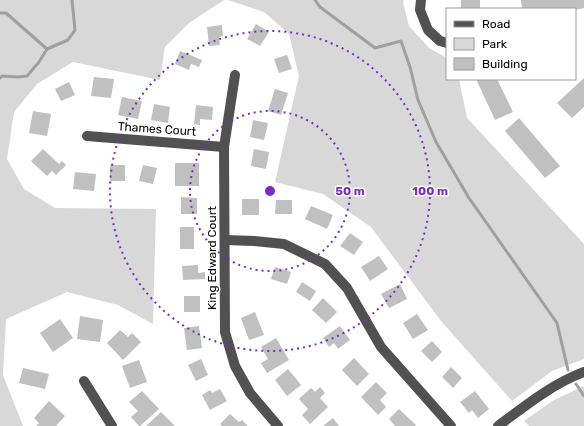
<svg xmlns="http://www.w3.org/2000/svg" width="584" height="426" font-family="Rubik,sans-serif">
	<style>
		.green { fill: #d8d8d8 }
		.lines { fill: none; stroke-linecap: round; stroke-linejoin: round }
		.stream { stroke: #9f9f9f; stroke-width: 3 }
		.building { fill: #c0c0c0 }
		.minor { stroke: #515151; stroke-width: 10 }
		.ring { fill: none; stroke: #7b2cbf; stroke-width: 2; stroke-dasharray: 2 4 }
		.labels { text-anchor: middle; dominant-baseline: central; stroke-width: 3; stroke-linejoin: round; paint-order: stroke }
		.street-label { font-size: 12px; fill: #000; stroke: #fff }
		.centre { fill: #7b2cbf; stroke: #fff; stroke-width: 2 }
		.ring-label { font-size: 12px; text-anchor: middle; font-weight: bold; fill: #7b2cbf; stroke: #fff; stroke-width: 3; stroke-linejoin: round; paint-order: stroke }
	</style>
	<rect width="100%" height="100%" fill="#fff"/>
	<!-- green -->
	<g class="green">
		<path d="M0,0H224L189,23L165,47L160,80L73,62L37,84L14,112L7,159L24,189L55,208L156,209L153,324L118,305L67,292L6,319L3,375L23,426H0Z"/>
		<path d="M228,0H404L403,3L409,26L429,48L447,58V79H459L467,118L584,244V359L552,371L512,401L441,321L371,227L323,194L275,182L299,76L289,34L264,12Z"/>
		<path d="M584,386V426H529L524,421L554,400Z"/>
	</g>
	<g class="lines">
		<!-- stream -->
		<g class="stream">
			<path d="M315,0L320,7L375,48L401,41L410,67L418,100L436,142L469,198L557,323L568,370"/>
			<path d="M0,13H6L47,49"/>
			<path d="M0,78L2,76L18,77L27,76L39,62L47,49L68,40L75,30L72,0"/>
			<path d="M576,384L584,396"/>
		</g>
	</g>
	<!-- building -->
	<g class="building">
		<rect x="461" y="0" width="19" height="9"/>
		<path d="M521,0H584V8L575,10L522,9Z"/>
		<path d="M256,24L269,32L260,46L247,39Z"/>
		<path d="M222,25L223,36L219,37L220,45L209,46L207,27Z"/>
		<path d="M180,51L202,60L199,67L191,64L189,70L175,64Z"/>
		<path d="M287,55L292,69L279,73L274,59Z"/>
		<path d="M94,77L114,79L111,98L91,96Z"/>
		<path d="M584,78V107L572,118L557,103Z"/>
		<path d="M476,79H497L513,112L495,120Z"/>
		<path d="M69,82L75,95L61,101L55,89Z"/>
		<path d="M275,89L288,93L281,115L268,111Z"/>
		<path d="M122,97L142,101L138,119L118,115Z"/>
		<path d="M154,104L170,107L168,123L151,120Z"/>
		<path d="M196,105L213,107L212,120L200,119V125L194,124Z"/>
		<path d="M33,111L51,114L47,136L29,133Z"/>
		<path d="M519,118L560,166L545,178L505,131Z"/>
		<path d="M253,120L268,123L264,140L250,137Z"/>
		<path d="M43,149L59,164L62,161L66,165L56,175L52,171L47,176L31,161Z"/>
		<path d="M254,149L269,152L266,169L251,166Z"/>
		<rect x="175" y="163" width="24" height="23"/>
		<rect x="110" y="165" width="15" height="16"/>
		<path d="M143,165L157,168L153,184L139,181Z"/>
		<path d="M75,172L96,174L94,191L73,189Z"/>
		<path d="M181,197L197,198V214H181Z"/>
		<rect x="242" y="199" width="17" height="16"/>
		<path d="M276,200H292V214H275Z"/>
		<path d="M311,206L333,215L327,229L305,219Z"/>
		<rect x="180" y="227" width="14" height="22"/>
		<path d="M350,233L363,242L354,255L340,246Z"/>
		<path d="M379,256L388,269L370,281L361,267Z"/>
		<path d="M198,265V273L205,272V279L183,280L182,266Z"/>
		<path d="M275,267L291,272L287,284L271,279Z"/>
		<path d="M302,282L316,291L310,301L296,292Z"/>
		<path d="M400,284L407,299L389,308L381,294Z"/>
		<rect x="184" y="296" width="16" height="16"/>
		<path d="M323,298L337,312L326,323L312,310Z"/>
		<path d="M255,312L264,335L249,340L241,318Z"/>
		<path d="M417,314L428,330L413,339L403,323Z"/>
		<path d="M80,316L103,320L100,342L77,339Z"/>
		<path d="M60,319L73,338L53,352L40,333Z"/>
		<path d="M199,326L202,348L187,350L184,328Z"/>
		<path d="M340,326L350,340L338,349L334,343L329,347L323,338Z"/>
		<path d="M120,330L128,337L132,333L141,342L123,360L107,343Z"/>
		<path d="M276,338L289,360L267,373L261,363L268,359L261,347Z"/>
		<path d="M432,341L442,352L432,362L421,351Z"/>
		<path d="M354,358L369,374L357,386L342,370Z"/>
		<path d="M201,359L208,375L196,381L188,365Z"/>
		<path d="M139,360L147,382L130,388L122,366Z"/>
		<path d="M451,367L462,378L453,388L442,377Z"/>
		<path d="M23,368L49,374L45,389L19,383Z"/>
		<path d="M288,369L301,385L287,396L275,380Z"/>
		<path d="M376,382L387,393L380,400L386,407L378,415L361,397Z"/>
		<path d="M320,387L325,393L320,398L328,407L310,424L302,415L308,409L299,399L311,388L315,392Z"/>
		<path d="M220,389L227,401L210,410L202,395L210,390L212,393Z"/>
		<path d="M142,391L159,409L140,426H139L131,417L138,411L129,402Z"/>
		<path d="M475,391L489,409L478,418L472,410L469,413L460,402Z"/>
		<path d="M49,401L65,416L56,426H36L39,423L34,418Z"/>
		<path d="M399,409L416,425L415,426H395L389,419Z"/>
		<path d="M161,412L175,426H146Z"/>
		<path d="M230,414L239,422L242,420L248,426H222L220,424Z"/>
		<path d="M333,418L339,426H323Z"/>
	</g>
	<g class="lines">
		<!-- minor -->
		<g class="minor">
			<path d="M421,0L420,10L428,30L440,41L447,43"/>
			<path d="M235,75L224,147L225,332L235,366L250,393L278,426"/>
			<path d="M87,136L224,147"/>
			<path d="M225,240L254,241L284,244L325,264L347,288L381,347L451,426"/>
			<path d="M84,381L112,426"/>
			<path d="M498,426C525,406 552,384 584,372"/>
		</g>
	</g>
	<!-- distance rings -->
	<g class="ring">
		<circle cx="270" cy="191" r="80"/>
		<circle cx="270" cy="191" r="160"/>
	</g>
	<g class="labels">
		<!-- street labels -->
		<g class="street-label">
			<text transform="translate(157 129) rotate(4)">Thames Court</text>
			<text transform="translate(212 258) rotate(-90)">King Edward Court</text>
		</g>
	</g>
	<circle cx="270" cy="191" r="6" class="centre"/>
	<g class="ring-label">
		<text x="350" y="195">50 m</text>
		<text x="430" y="195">100 m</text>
	</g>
	<!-- legend -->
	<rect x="446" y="8" width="130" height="72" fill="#ffffff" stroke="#999999"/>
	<rect x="454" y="21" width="20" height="6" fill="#515151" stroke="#999999"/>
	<text x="482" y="28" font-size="12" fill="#000000">Road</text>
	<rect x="454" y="38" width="20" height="12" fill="#d8d8d8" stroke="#999999"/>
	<text x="482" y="48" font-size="12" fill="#000000">Park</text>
	<rect x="454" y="58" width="20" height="12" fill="#c0c0c0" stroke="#999999"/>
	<text x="482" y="68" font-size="12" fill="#000000">Building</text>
</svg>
